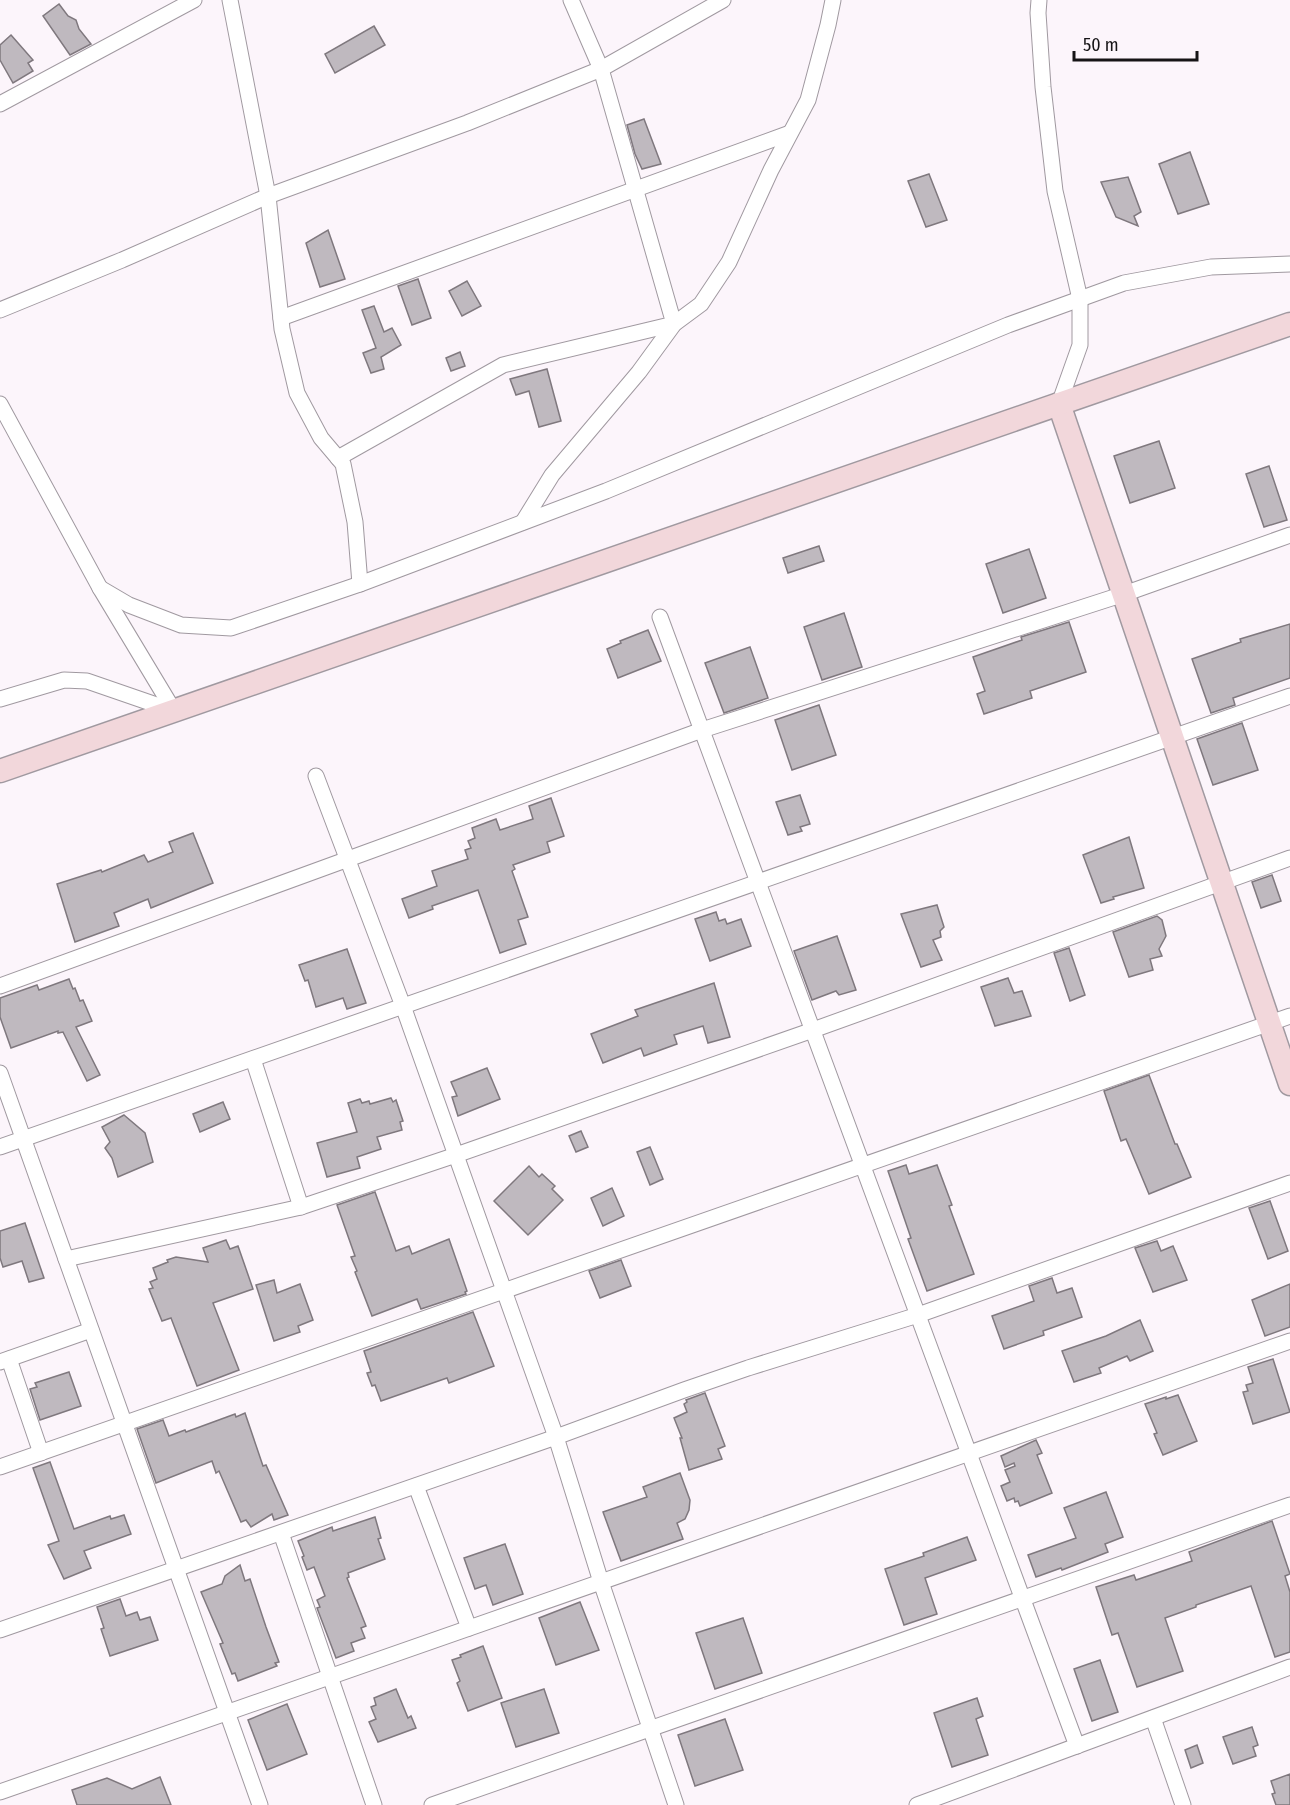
<svg xmlns="http://www.w3.org/2000/svg" width="1290" height="1805" font-family="'Fira Sans Condensed',sans-serif">
	<style>
		.building { fill: #bfb9bf; stroke: #7f787e; stroke-width: 1.5 }
		.lines { fill: none; stroke-linecap: round; stroke-linejoin: round }
		.street-casing { stroke: #a099a0; stroke-width: 17 }
		.secondary-casing { stroke: #a099a0; stroke-width: 25 }
		.street { stroke: #fff; stroke-width: 15 }
		.secondary { stroke: #f2d7db; stroke-width: 22 }
	</style>
	<rect width="100%" height="100%" fill="#fcf5fb"/>
	<!-- building -->
	<g class="building">
		<path d="M59,4L68,16L76,20L79,29L91,44L70,55L43,16Z"/>
		<path d="M374,26L385,45L335,73L325,54Z"/>
		<path d="M11,35L33,60L28,63L33,71L13,83L0,60V45Z"/>
		<path d="M644,119L661,164L642,169L635,154L627,125Z"/>
		<path d="M1190,152L1209,204L1178,214L1159,164Z"/>
		<path d="M929,174L947,220L926,227L908,181Z"/>
		<path d="M1128,177L1141,212L1134,216L1138,226L1116,217L1101,182Z"/>
		<path d="M328,230L345,279L320,287L306,243Z"/>
		<path d="M418,279L431,318L412,325L398,286Z"/>
		<path d="M467,281L481,306L462,316L449,291Z"/>
		<path d="M374,306L384,332L392,328L401,345L381,357L384,369L371,373L363,353L376,348L362,310Z"/>
		<path d="M460,352L465,366L451,371L446,358Z"/>
		<path d="M547,369L561,421L539,427L529,391L516,395L510,379Z"/>
		<path d="M1159,441L1175,488L1130,503L1114,456Z"/>
		<path d="M1269,466L1287,520L1264,527L1246,474Z"/>
		<path d="M819,546L824,561L788,573L783,558Z"/>
		<path d="M1029,549L1046,598L1003,613L986,564Z"/>
		<path d="M844,613L862,667L822,680L804,627Z"/>
		<path d="M1069,622L1086,672L1030,691L1032,698L984,714L977,694L985,691L973,657L1022,640L1021,637Z"/>
		<path d="M1290,624V678L1233,698L1235,705L1211,713L1192,659L1241,642L1240,639Z"/>
		<path d="M648,630L661,661L618,678L607,649L621,643L620,641Z"/>
		<path d="M750,647L768,698L724,713L705,663Z"/>
		<path d="M819,705L836,755L792,770L775,720Z"/>
		<path d="M1242,723L1258,770L1213,785L1197,739Z"/>
		<path d="M800,795L810,824L800,827L802,831L788,835L776,802Z"/>
		<path d="M551,798L564,836L547,842L550,852L513,865L515,869L512,871L528,917L518,920L526,944L500,953L478,890L432,906L433,909L409,918L402,899L437,886L432,871L468,859L465,850L471,848L468,841L475,838L472,828L496,819L500,830L533,819L529,806Z"/>
		<path d="M193,833L213,883L151,908L148,899L114,913L119,926L75,942L57,884L101,870L102,872L144,855L148,862L173,852L169,842Z"/>
		<path d="M1129,837L1144,888L1113,897L1114,899L1101,903L1083,855Z"/>
		<path d="M1272,875L1281,901L1261,908L1252,882Z"/>
		<path d="M937,905L944,927L940,931L941,937L933,940L942,960L921,967L901,914Z"/>
		<path d="M716,912L719,921L725,919L727,924L741,919L751,946L710,961L695,919Z"/>
		<path d="M1157,916L1162,920L1166,936L1159,949L1162,956L1150,959L1153,970L1129,977L1113,932Z"/>
		<path d="M837,936L856,990L839,995L836,991L812,1000L794,951Z"/>
		<path d="M1069,948L1085,995L1070,1001L1054,953Z"/>
		<path d="M347,949L366,1003L347,1009L343,998L316,1007L308,980L305,981L299,965Z"/>
		<path d="M1008,978L1014,993L1022,991L1031,1016L995,1026L981,987Z"/>
		<path d="M69,979L73,989L75,988L80,1001L83,1000L92,1021L76,1027L100,1075L87,1081L63,1032L58,1033V1031L11,1048L0,1017V998L37,985L39,990Z"/>
		<path d="M714,983L730,1037L708,1043L703,1026L674,1035L677,1044L644,1056L641,1048L603,1063L591,1034L638,1016L635,1010Z"/>
		<path d="M487,1068L500,1099L458,1116L452,1097L457,1096L451,1082Z"/>
		<path d="M1149,1075L1175,1144H1177L1191,1177L1149,1194L1126,1139L1121,1141L1104,1091Z"/>
		<path d="M391,1098L393,1102L396,1100L403,1121L400,1122L402,1130L377,1137L381,1149L357,1157L360,1168L327,1177L317,1143L357,1132L348,1103L360,1099L362,1103L369,1101L370,1104Z"/>
		<path d="M223,1102L230,1119L200,1132L193,1114Z"/>
		<path d="M124,1115L145,1133L153,1162L118,1177L112,1158L105,1148L110,1142L102,1127Z"/>
		<path d="M581,1131L588,1147L576,1152L569,1136Z"/>
		<path d="M650,1147L663,1179L650,1185L637,1152Z"/>
		<path d="M906,1165L909,1174L937,1165L952,1205L949,1206L974,1274L927,1291L908,1239L911,1238L888,1171Z"/>
		<path d="M529,1166L539,1177L542,1174L555,1186L552,1189L563,1200L528,1235L494,1201Z"/>
		<path d="M612,1188L624,1216L603,1226L591,1198Z"/>
		<path d="M375,1192L396,1251L409,1246L412,1254L449,1239L467,1291L465,1292L466,1294L421,1309L417,1299L372,1316L355,1272L357,1271L351,1257L355,1256L337,1205Z"/>
		<path d="M1270,1201L1288,1251L1268,1259L1249,1208Z"/>
		<path d="M25,1223L44,1278L29,1282L22,1261L3,1267L0,1258V1231Z"/>
		<path d="M226,1240L230,1249L238,1246L253,1289L213,1303L239,1370L197,1386L171,1318L162,1321L149,1289L153,1288L150,1282L157,1279L153,1268L168,1262L167,1260L176,1257L208,1262L203,1248Z"/>
		<path d="M1157,1241L1161,1251L1173,1246L1187,1280L1153,1292L1135,1248Z"/>
		<path d="M621,1260L631,1286L600,1298L589,1271Z"/>
		<path d="M1052,1278L1057,1293L1072,1288L1082,1317L1043,1331L1044,1335L1004,1349L992,1316L1034,1301L1029,1286Z"/>
		<path d="M274,1280L277,1293L300,1284L313,1320L298,1326L300,1332L274,1341L256,1285Z"/>
		<path d="M1290,1284V1327L1265,1336L1252,1300Z"/>
		<path d="M473,1312L494,1366L449,1383L447,1378L381,1401L375,1385L372,1386L367,1373L371,1372L364,1351Z"/>
		<path d="M1140,1320L1153,1351L1130,1361L1127,1356L1099,1368L1101,1373L1074,1382L1062,1351L1106,1336Z"/>
		<path d="M1273,1359L1290,1412L1253,1424L1243,1392L1248,1391L1246,1385L1253,1383L1248,1367Z"/>
		<path d="M69,1372L81,1406L40,1420L30,1389L37,1387L35,1383Z"/>
		<path d="M705,1393L725,1446L718,1449L722,1459L689,1470L680,1438H682L674,1418L687,1412L684,1404L687,1402L686,1400Z"/>
		<path d="M1178,1395L1197,1441L1163,1455L1154,1434L1157,1433L1145,1404L1166,1397V1399Z"/>
		<path d="M245,1413L263,1466L266,1465L288,1515L274,1520L272,1514L251,1527L246,1520L241,1522L219,1471L216,1473L212,1461L156,1483L137,1429L163,1420L169,1436L185,1430L186,1432L235,1414L236,1417Z"/>
		<path d="M1036,1440L1042,1453L1037,1455L1052,1493L1020,1506L1018,1501L1015,1502L1014,1498L1007,1501L1001,1486L1010,1482L1005,1470L1015,1466L1014,1463L1005,1467L1001,1456Z"/>
		<path d="M50,1462L74,1529L110,1516L111,1519L124,1515L131,1534L84,1551L91,1568L64,1579L48,1545L59,1541L33,1468Z"/>
		<path d="M680,1473L690,1500L689,1510L685,1519L677,1523L683,1539L621,1561L603,1512L647,1497L643,1487Z"/>
		<path d="M1106,1492L1123,1537L1105,1544L1108,1552L1062,1570L1061,1568L1036,1577L1028,1555L1076,1538L1064,1508Z"/>
		<path d="M375,1517L381,1538L378,1539L385,1559L348,1573L349,1577L347,1578L366,1626L361,1628L365,1638L351,1643L354,1651L336,1658L317,1608L320,1607L317,1600L325,1596L314,1567L307,1570L302,1557L304,1556L298,1541L332,1527L333,1531Z"/>
		<path d="M1272,1521L1290,1574L1285,1576L1290,1592V1652L1275,1657L1251,1586L1196,1605V1607L1165,1618L1183,1671L1137,1687L1118,1633L1112,1635L1096,1587L1134,1575L1136,1580L1192,1561L1189,1552Z"/>
		<path d="M967,1537L976,1560L925,1578L937,1614L904,1625L885,1569L924,1556L923,1553Z"/>
		<path d="M505,1544L523,1594L493,1605L486,1585L475,1589L464,1558Z"/>
		<path d="M240,1565L245,1581L250,1579L266,1627L279,1662L275,1663L277,1666L238,1681L235,1673L232,1674L220,1644L223,1643L201,1592L222,1584L225,1576Z"/>
		<path d="M120,1599L126,1616L137,1612L140,1620L150,1617L158,1640L110,1656L101,1629L104,1628L97,1607Z"/>
		<path d="M580,1602L599,1650L556,1665L539,1618Z"/>
		<path d="M743,1618L762,1673L715,1689L696,1633Z"/>
		<path d="M483,1646L502,1698L468,1711L457,1683L460,1681L452,1660L461,1657L460,1655Z"/>
		<path d="M1100,1660L1118,1712L1092,1721L1074,1669Z"/>
		<path d="M396,1689L408,1718L411,1716L416,1728L378,1742L369,1722L376,1719L371,1707L376,1705L374,1698Z"/>
		<path d="M544,1689L559,1733L516,1747L501,1703Z"/>
		<path d="M977,1698L983,1716L976,1719L988,1755L952,1767L934,1713Z"/>
		<path d="M287,1704L307,1754L267,1770L248,1720Z"/>
		<path d="M725,1719L743,1770L695,1786L678,1735Z"/>
		<path d="M1252,1727L1258,1745L1253,1747L1256,1756L1233,1764L1223,1737Z"/>
		<path d="M1197,1745L1203,1763L1191,1768L1185,1750Z"/>
		<path d="M1290,1774V1805H1276L1272,1794L1275,1793L1271,1781Z"/>
		<path d="M160,1777L171,1805H77L72,1790L107,1778L132,1789Z"/>
	</g>
	<g class="lines">
		<!-- street casing -->
		<g class="street-casing">
			<g id="street">
				<path d="M230,0L268,196L282,329L297,393L321,438L343,464L355,522L360,584"/>
				<path d="M1039,0L1038,13L1043,87L1055,191L1080,299V345L1059,404"/>
				<path d="M0,104L194,0"/>
				<path d="M0,310L122,260L268,196L467,123L601,69L723,0"/>
				<path d="M281,318L790,133"/>
				<path d="M0,404L100,588L174,711"/>
				<path d="M338,458L503,365L674,324L601,69L571,0"/>
				<path d="M523,522L552,475L639,372L674,324L701,304L729,262L771,170L808,100L828,25L833,0"/>
				<path d="M100,588L129,605L181,625L231,628L360,584L606,491L1008,325L1124,283L1211,267L1290,264"/>
				<path d="M660,617L1077,1746"/>
				<path d="M0,699L64,680L87,681L174,711"/>
				<path d="M316,776L403,1006L556,1437L601,1582L676,1805"/>
				<path d="M0,986L702,730L1124,594L1290,535"/>
				<path d="M253,1059L301,1207"/>
				<path d="M0,1073L260,1805"/>
				<path d="M0,1147L1290,696"/>
				<path d="M66,1259L301,1207L456,1155L813,1030L1290,858"/>
				<path d="M9,1359L41,1453"/>
				<path d="M0,1362L91,1330"/>
				<path d="M0,1467L1290,1016"/>
				<path d="M416,1486L469,1628"/>
				<path d="M281,1533L374,1805"/>
				<path d="M0,1630L556,1437L684,1390L748,1368L918,1315L1290,1183"/>
				<path d="M1153,1718L1183,1805"/>
				<path d="M0,1792L1290,1341"/>
				<path d="M432,1805L1290,1505"/>
				<path d="M917,1805L1290,1667"/>
			</g>
		</g>
		<!-- secondary casing -->
		<g class="secondary-casing">
			<g id="secondary">
				<path d="M1059,404L1290,1084"/>
				<path d="M0,771L1290,324"/>
			</g>
		</g>
		<!-- street -->
		<use href="#street" class="street"/>
		<!-- secondary -->
		<use href="#secondary" class="secondary"/>
	</g>
	<!-- scale -->
	<path d="M1074 51v9h123v-9" fill="none" stroke="#161416" stroke-width="3"/>
	<text x="1083" y="51" font-size="18" fill="#161416" stroke="#fcf5fb" stroke-width="4.5" paint-order="stroke">50 m</text>
</svg>
